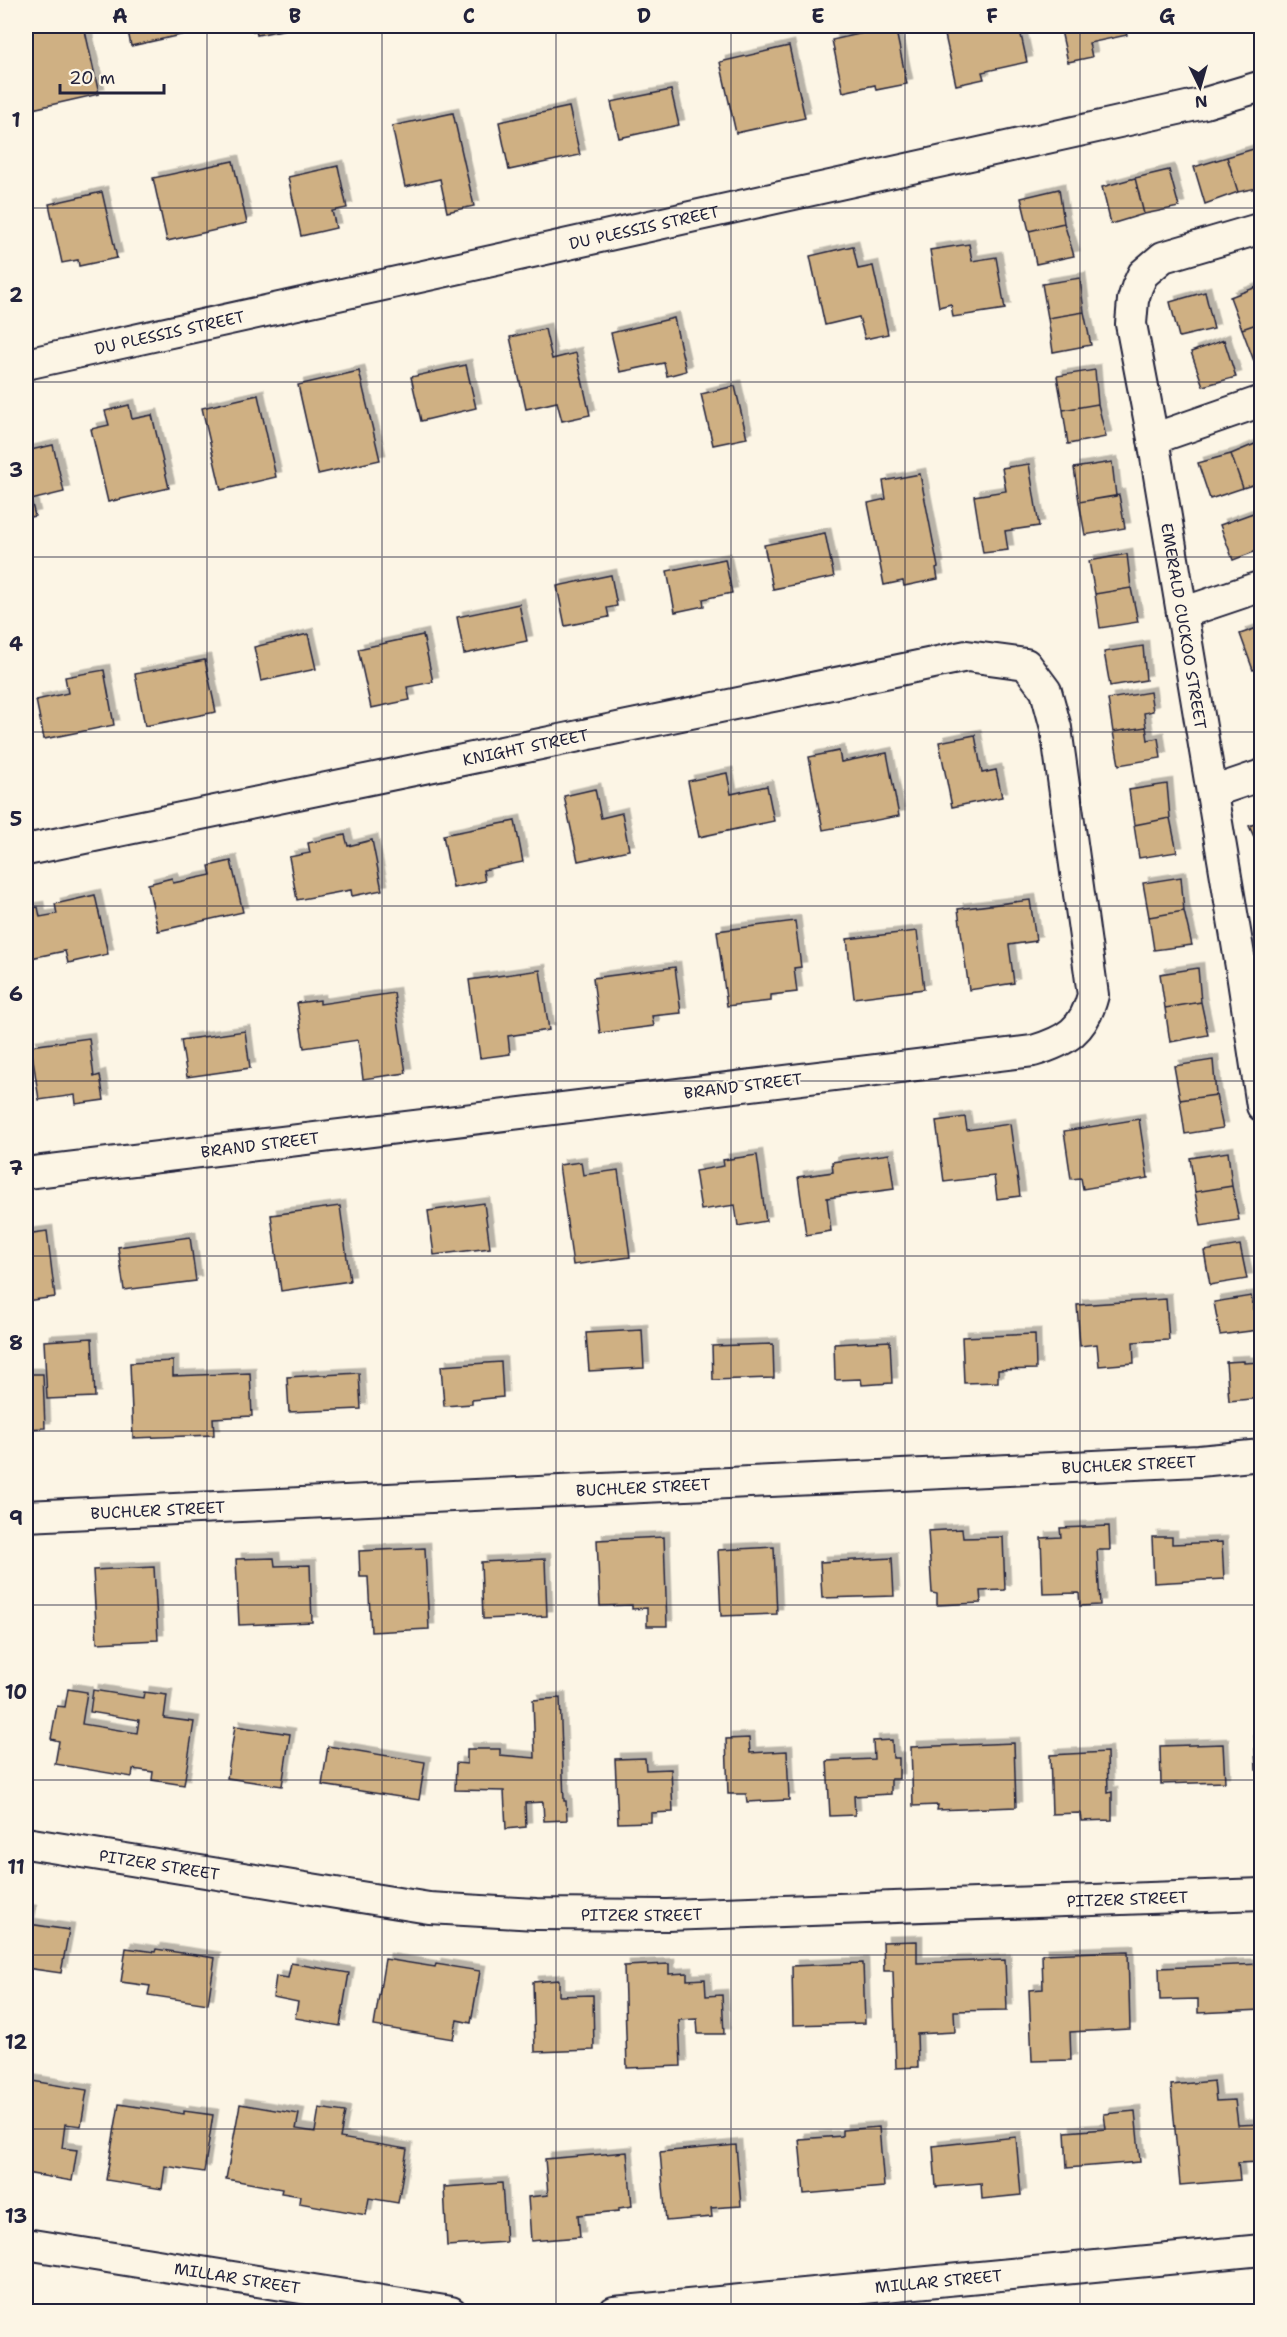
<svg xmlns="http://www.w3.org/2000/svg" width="1287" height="2337" font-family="'Shantell Sans',sans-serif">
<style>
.building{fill:#cfb083;stroke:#22223b;stroke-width:1.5;filter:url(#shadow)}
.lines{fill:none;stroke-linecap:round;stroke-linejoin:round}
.street-casing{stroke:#22223b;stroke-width:34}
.street{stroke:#fcf5e5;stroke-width:30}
.grid{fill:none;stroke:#22223b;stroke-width:1.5;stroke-opacity:0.55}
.labels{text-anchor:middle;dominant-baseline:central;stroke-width:4.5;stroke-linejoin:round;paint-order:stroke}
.street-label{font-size:16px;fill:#22223b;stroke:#fcf5e5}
.neatline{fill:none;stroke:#22223b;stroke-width:2}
.grid-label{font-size:20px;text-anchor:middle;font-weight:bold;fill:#22223b}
</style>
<defs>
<filter id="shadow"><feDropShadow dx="5.5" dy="-5.5" stdDeviation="0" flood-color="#0004"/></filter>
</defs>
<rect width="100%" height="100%" fill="#fcf5e5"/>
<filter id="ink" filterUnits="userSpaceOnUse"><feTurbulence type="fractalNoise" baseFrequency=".0167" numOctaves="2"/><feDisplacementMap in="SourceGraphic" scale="12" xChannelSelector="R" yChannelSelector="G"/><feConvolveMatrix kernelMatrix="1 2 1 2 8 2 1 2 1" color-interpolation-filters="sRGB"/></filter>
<g filter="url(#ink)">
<path class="building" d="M26 26H84L99 94 28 110 26 98Z
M127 26H189L190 33 131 46Z
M251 26H302L257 35 256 30 253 31Z
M895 26 907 84 876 90 875 85 843 92 832 40Z
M943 26H1019L1027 62 982 72 984 79 956 85Z
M1060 26H1125L1127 35 1089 43 1092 57 1068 62Z
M789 46 805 118 736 133 720 62Z
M671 90 679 125 619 138 611 102Z
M569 107 580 155 509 170 499 122Z
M453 113 474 206 447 212 440 179 405 187 392 126Z
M1260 147 1262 187 1238 192 1227 157Z
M1227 157 1238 192 1205 204 1194 167Z
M233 161 247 223 167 241 153 178Z
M338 166 347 208 332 211 336 228 301 236 288 177Z
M1169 170 1179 207 1144 214 1135 178Z
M1135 178 1144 214 1111 224 1102 187Z
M1059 189 1064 223 1029 231 1021 198Z
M102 192 117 258 79 266 78 260 62 263 49 204Z
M1064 223 1074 256 1036 264 1029 231Z
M969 244 972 261 996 257 1005 309 953 317 951 304 939 307 930 250Z
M853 246 858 269 873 266 888 334 865 339 859 317 825 325 810 256Z
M1080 278 1084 312 1048 318 1042 284Z
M1262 285V322L1242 329 1230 297Z
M1205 292 1214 329 1179 337 1170 302Z
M1084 312 1091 345 1053 352 1048 318Z
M674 318 686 371 667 376 664 363 620 372 611 333Z
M1262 322V358L1254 361 1242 329Z
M545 329 552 359 576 353 590 415 562 421 557 402 526 409 510 337Z
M1224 340 1236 377 1203 386 1191 352Z
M466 365 476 408 421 421 411 377Z
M1095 370 1098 404 1063 410 1057 376Z
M359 371 380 460 318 474 298 385Z
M735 386 747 438 713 445 701 394Z
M258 395 276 477 221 490 202 408Z
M1098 404 1106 437 1068 444 1063 410Z
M129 405 132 419 152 415 169 488 108 502 91 429 109 425 105 411Z
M1262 441V482L1243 488 1231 454Z
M53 445 64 492 31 500 35 516 26 518V451Z
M1231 454 1243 488 1210 499 1198 463Z
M1112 462 1116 496 1079 502 1074 468Z
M1029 464 1039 526 1005 531 1008 550 983 553 974 496 1006 491 1002 468Z
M920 474 938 567 936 568 938 579 904 586 903 581 884 585 868 503 886 499 883 481Z
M1119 495 1125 528 1085 535 1079 502Z
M1262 510V537L1253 513Z
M1253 513 1262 537V549L1233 560 1220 525Z
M825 533 834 577 773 589 764 545Z
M1127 554 1131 588 1095 594 1089 561Z
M725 559 732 593 703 599 704 606 675 612 667 571Z
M611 575 617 606 607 608 609 617 565 626 557 586Z
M1131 588 1138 622 1100 628 1095 594Z
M519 604 527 641 464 654 457 617Z
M1257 628 1258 630 1262 629V667L1253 670 1240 634Z
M308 634 316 669 261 681 254 647Z
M423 635 433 682 407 687 410 700 371 708 358 649Z
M1143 646 1146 680 1110 686 1104 652Z
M205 660 216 712 145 726 135 674Z
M104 670 114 725 44 739 36 700 68 693 65 677Z
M1150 692 1153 711 1144 713 1146 727 1113 732 1108 699Z
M1146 727 1148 740 1158 738 1161 758 1119 765 1113 732Z
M975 735 982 773 996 770 1002 797 952 807 939 742Z
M839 751 841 762 887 753 899 816 823 830 809 757Z
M727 773 731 794 767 786 774 821 699 837 688 781Z
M1167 784 1170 818 1134 825 1129 790Z
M595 789 601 818 622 813 629 850 578 861 564 796Z
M1170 818 1177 852 1139 858 1134 825Z
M515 821 523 862 483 870 485 881 453 888 443 835Z
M1262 821V854L1249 826Z
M345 835 348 846 372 840 382 890 352 896 351 890 297 900 289 857 310 853 308 843Z
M231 861 243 912 158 931 148 884 172 878 173 883 211 875 209 866Z
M1181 877 1184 911 1149 917 1143 883Z
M95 895 108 954 68 963 65 951 26 959V909L38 907 40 917 57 914 55 904Z
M1030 900 1036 941 1009 945 1014 983 969 990 958 909Z
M1184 911 1192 945 1154 950 1149 917Z
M795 921 801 967 794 968 797 992 771 995V1001L727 1006 717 931Z
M917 931 924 989 854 998 847 939Z
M675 967 681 1013 652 1016 654 1026 600 1033 593 978Z
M1198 968 1201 1002 1165 1008 1160 974Z
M540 970 549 1030 508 1036 510 1054 480 1058 469 980Z
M394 993 406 1073 363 1079 358 1040 304 1048 297 1003 320 1000V1004Z
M1201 1002 1208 1035 1170 1042 1165 1008Z
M245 1031 250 1068 187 1077 181 1040Z
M89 1038 94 1077 100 1075 104 1100 76 1104 75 1095 39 1100 31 1046Z
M1213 1060 1216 1095 1180 1100 1174 1066Z
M1216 1095 1223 1128 1185 1134 1180 1100Z
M965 1117 967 1130 1010 1124 1020 1196 997 1199 994 1176 944 1182 936 1121Z
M1139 1119 1148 1178 1083 1189 1081 1178 1071 1179 1064 1131Z
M1228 1152 1232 1186 1195 1192 1190 1158Z
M889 1154 894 1189 827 1198 831 1231 806 1235 798 1177 833 1172 832 1162Z
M757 1155 766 1221 738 1226 735 1205 701 1210 695 1171 724 1166 723 1160Z
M581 1162 583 1175 618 1170 630 1257 573 1265 559 1165Z
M1232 1186 1239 1220 1201 1226 1195 1192Z
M484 1203 490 1248 434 1255 428 1211Z
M340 1206 350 1281 281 1291 271 1215Z
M47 1231 55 1297 26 1301V1234Z
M190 1237 196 1281 124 1290 118 1247Z
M1240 1245 1247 1279 1210 1285 1204 1251Z
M1251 1296 1258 1330 1220 1335 1214 1302Z
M1166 1299 1169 1340 1133 1342 1134 1363 1099 1366 1097 1344 1080 1346 1077 1305Z
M642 1330 644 1368 589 1371 586 1333Z
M1035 1334 1036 1369 998 1370V1382L964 1383 962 1337Z
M92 1338 95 1397 47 1399 44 1341Z
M890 1341 892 1383 862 1385 861 1379 835 1380 834 1344Z
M773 1344 774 1378 713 1380 712 1346Z
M173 1361V1376L250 1373 252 1416 213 1418 214 1435 133 1438 130 1363Z
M1244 1361V1363L1261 1362 1262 1398 1229 1401 1226 1362Z
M501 1362 503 1397 472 1400V1404L444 1406 441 1366Z
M359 1373 361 1409 289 1412 287 1377Z
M26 1374H43L45 1428 26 1429Z
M1109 1526 1110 1550H1097L1100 1605 1080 1606 1079 1593 1043 1594 1041 1538 1061 1537 1060 1528Z
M962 1529 963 1538 1003 1537 1005 1590 980 1591 981 1603 937 1605V1594L932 1593 928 1531Z
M664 1537 667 1626H647V1608L632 1609V1605L600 1606 597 1540Z
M1152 1537H1172V1544L1222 1542 1224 1579 1154 1583Z
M774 1547 777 1614 721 1616 718 1550Z
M425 1548 429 1629 371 1632 368 1577H360L359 1551Z
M274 1558 275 1566 310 1565 312 1622 239 1625 236 1559Z
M892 1558 894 1596 822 1598 820 1562Z
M545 1559 547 1616 483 1619 481 1562Z
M154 1567 158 1640 97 1643 93 1570Z
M68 1689 87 1692 82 1724 137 1733 139 1720 90 1712 93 1690 143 1698 144 1692 167 1695 164 1718 194 1722 184 1785 152 1780 153 1772 133 1769 132 1777 55 1764 59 1741 51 1739 57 1706 65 1707Z
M560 1698 564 1801H566L567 1820 544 1821 543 1802 525 1803 526 1827 506 1829 504 1791 455 1790 456 1763 467 1764V1749H500V1755L535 1758 533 1700Z
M235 1726 290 1734 282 1786 227 1778Z
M1254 1727H1262V1770H1256Z
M749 1738 750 1753 787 1751 789 1800 747 1802 746 1794H728L726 1739Z
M892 1740 893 1758H899V1779H891V1794L854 1796 855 1815 830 1816 827 1761 874 1759 873 1741Z
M1014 1743 1016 1807 937 1810 938 1805 913 1806 911 1747Z
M1223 1744 1225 1782 1161 1784 1160 1746Z
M328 1746 425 1762 419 1800 322 1785Z
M1107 1752 1108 1793 1112 1792V1820L1081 1821 1080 1813 1052 1814 1050 1755Z
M645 1758 646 1770 671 1769 673 1812 651 1813V1822L618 1823 615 1759Z
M26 1910 31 1911 29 1924 69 1930 61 1973 26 1968Z
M917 1941V1963L1005 1960 1007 2010 954 2011 955 2032 917 2034 918 2067 896 2068 893 1971H884L883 1942Z
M126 1948 155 1952 156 1949 215 1958 208 2004 148 1995 150 1986 121 1982Z
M1128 1951 1130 2029 1070 2032 1071 2060 1032 2061 1029 1990 1043 1989 1042 1954Z
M385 1959 435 1967 436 1964 480 1971 471 2023 457 2020 453 2039 374 2026Z
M291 1963 349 1973 340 2026 295 2018 298 2002 273 1997 276 1976 288 1978Z
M863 1963 865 2023 793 2025 792 1966Z
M669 1964V1974L687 1973V1980L705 1979 706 1996 722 1995 724 2034H698L697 2019 679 2020 681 2066 627 2068 624 1966Z
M1262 1964V2010L1198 2013V1999L1160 2000 1159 1968Z
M559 1980V1996L593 1995 594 2050 535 2052 533 1982Z
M26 2080 87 2090 81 2126 65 2124 62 2148 77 2150 72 2181 26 2173V2126L28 2108 26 2107Z
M1214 2081 1216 2101 1235 2100 1238 2125 1262 2124V2162L1238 2163 1240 2180 1180 2185 1171 2085Z
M119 2104 184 2114V2111L213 2115 204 2172 165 2166 162 2189 106 2180Z
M240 2104 299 2114 296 2129 315 2132 319 2108 345 2112 340 2138 407 2149 398 2203 369 2198 366 2215 299 2203 300 2196 281 2193 282 2189 226 2179Z
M1135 2111 1140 2162 1067 2168 1065 2132 1106 2129 1104 2114Z
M879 2127 884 2187 804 2194 799 2139 842 2136V2130Z
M1016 2137 1021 2195 982 2199 981 2183 936 2187 933 2146Z
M736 2145 741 2206 711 2208 712 2217 666 2221 660 2152Z
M627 2152 632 2206 619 2208V2211L578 2215 580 2237 531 2241 528 2197 548 2195 545 2159Z
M502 2183 506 2242 447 2246 444 2187Z"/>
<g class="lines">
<defs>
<g id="street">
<path id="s1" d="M1262 228 1163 257 1143 274 1137 287 1133 300 1131 324 1153 439 1241 967 1262 1106"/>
<path id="s2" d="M26 364 1205 103 1262 86"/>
<path d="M1153 439 1262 401"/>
<path d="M1182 613 1262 586"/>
<path d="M1212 792 1262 775"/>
<path id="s3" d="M26 850 967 656 1026 664 1046 691 1056 728 1093 995C1084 1030 1067 1041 1033 1051L26 1173"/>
<path id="s4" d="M26 1516 1199 1461 1262 1455"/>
<path id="s5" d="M26 1843 429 1908 536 1914 667 1915 1262 1894"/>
<path id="s6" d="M26 2244 451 2312"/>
<path id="s7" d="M614 2312 1262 2250"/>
</g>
</defs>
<use href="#street" class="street-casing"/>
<use href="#street" class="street"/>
</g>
</g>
<path class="grid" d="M207 26V2312M382 26V2312M556 26V2312M731 26V2312M905 26V2312M1080 26V2312M26 208H1262M26 382H1262M26 557H1262M26 732H1262M26 906H1262M26 1081H1262M26 1256H1262M26 1431H1262M26 1605H1262M26 1780H1262M26 1955H1262M26 2129H1262"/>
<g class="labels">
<g class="street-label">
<text stroke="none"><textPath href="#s2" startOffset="633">DU PLESSIS STREET</textPath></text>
<text stroke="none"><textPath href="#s2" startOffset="147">DU PLESSIS STREET</textPath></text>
<text stroke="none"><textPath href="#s1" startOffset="488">EMERALD CUCKOO STREET</textPath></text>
<text stroke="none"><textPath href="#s3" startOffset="510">KNIGHT STREET</textPath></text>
<text transform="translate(743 1086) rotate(-7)">BRAND STREET</text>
<text transform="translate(260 1145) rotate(-7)">BRAND STREET</text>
<text stroke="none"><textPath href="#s4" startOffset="1104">BUCHLER STREET</textPath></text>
<text stroke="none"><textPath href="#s4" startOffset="618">BUCHLER STREET</textPath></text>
<text stroke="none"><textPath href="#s4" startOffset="132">BUCHLER STREET</textPath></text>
<text stroke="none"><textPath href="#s5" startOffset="135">PITZER STREET</textPath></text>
<text stroke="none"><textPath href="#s5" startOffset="1107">PITZER STREET</textPath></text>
<text stroke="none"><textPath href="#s5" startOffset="621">PITZER STREET</textPath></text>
<text stroke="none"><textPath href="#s6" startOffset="214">MILLAR STREET</textPath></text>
<text stroke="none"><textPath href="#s7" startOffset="326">MILLAR STREET</textPath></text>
</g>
</g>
<rect width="1287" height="2337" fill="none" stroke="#fcf5e5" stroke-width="66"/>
<g transform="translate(1200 87) rotate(175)" stroke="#fcf5e5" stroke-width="4.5" paint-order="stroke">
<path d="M0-4.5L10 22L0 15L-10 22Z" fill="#22223b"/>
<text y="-9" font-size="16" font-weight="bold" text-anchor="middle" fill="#22223b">N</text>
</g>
<path d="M60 84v9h104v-9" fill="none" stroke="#22223b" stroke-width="3"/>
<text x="69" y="84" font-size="18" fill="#22223b" stroke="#fcf5e5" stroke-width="4.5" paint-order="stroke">20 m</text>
<rect x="33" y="33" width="1221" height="2271" class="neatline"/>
<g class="grid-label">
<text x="120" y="23">A</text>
<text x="295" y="23">B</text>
<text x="469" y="23">C</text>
<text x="644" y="23">D</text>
<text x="818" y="23">E</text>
<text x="992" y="23">F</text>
<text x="1167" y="23">G</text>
<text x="16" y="127">1</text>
<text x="16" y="302">2</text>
<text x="16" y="477">3</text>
<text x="16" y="651">4</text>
<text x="16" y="826">5</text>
<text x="16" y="1001">6</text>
<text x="16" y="1175">7</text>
<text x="16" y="1350">8</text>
<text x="16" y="1525">9</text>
<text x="16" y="1699">10</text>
<text x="16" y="1874">11</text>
<text x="16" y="2049">12</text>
<text x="16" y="2223">13</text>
</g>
</svg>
